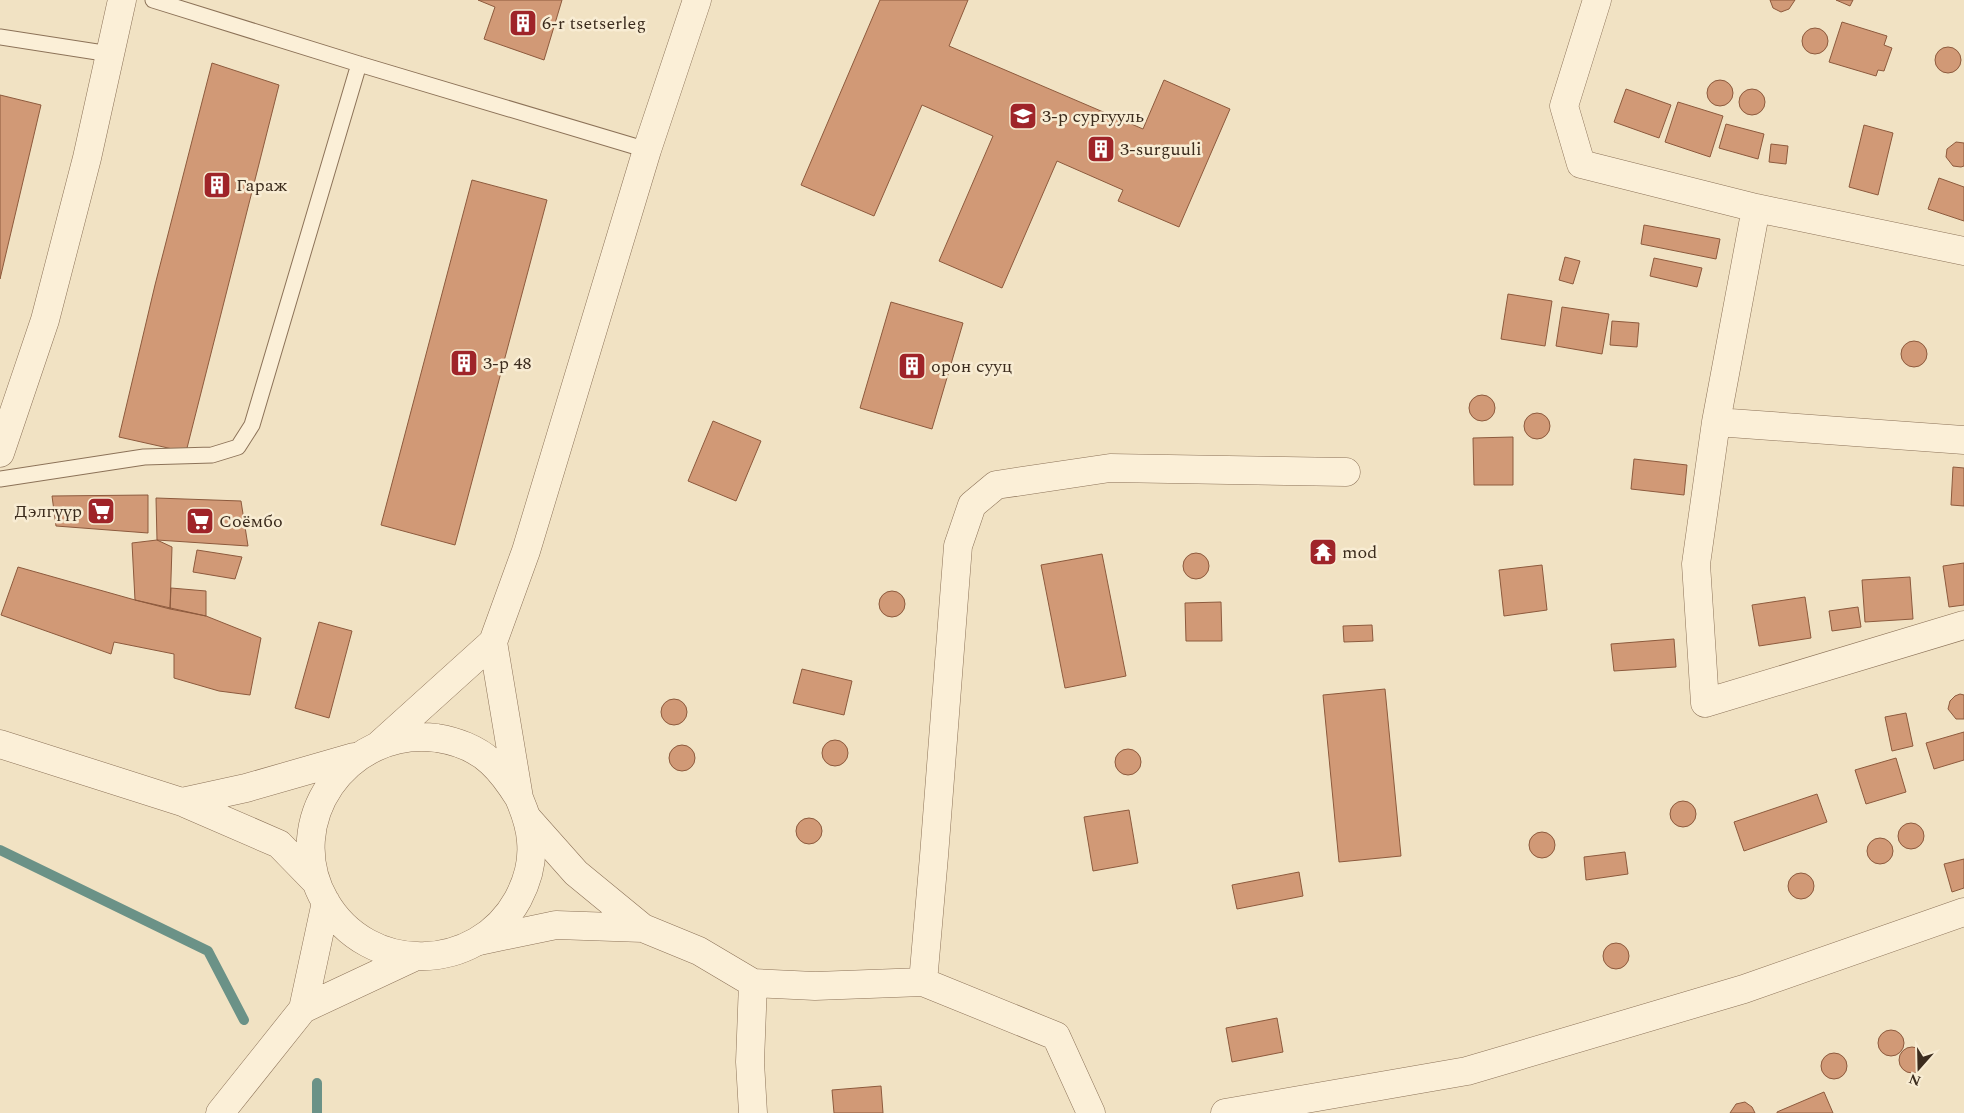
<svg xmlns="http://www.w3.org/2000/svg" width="1964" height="1113" font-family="Spectral,serif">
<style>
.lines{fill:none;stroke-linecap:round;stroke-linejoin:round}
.stream{stroke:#6b9287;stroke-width:10}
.building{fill:#d19976;stroke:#8d5a3d}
.service-casing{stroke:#8c7258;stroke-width:17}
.minor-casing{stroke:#8c7258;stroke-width:29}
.tertiary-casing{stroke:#8c7258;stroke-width:29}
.service{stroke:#fbefd7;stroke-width:15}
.minor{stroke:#fbefd7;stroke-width:28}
.tertiary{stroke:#fbefd7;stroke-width:28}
.labels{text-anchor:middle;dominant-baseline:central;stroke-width:5;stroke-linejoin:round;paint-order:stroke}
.poi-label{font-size:18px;fill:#3b2b1d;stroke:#f8ecd3;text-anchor:start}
</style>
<rect width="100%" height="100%" fill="#f1e2c3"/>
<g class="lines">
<path class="stream" d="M0 850 208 951 244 1020
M317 1083V1113"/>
</g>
<path class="building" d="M478 0H562L544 60 484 39 495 7Z
M880 0H968L949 46 1143 129 1164 80 1230 109 1179 227 1118 201 1123 190 1057 161 1002 288 939 261 993 136 922 105 874 216 801 185Z
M1770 0H1795L1789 9 1781 12 1773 8Z
M1836 0H1853L1850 6Z
M1842 22 1887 36 1884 45 1892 48 1884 71 1878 70 1876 76 1829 62Z
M1802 41a13 13 0 1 1 26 0a13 13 0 1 1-26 0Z
M1935 60a13 13 0 1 1 26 0a13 13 0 1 1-26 0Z
M212 63 279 85 186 452 119 437 155 285Z
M1707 93a13 13 0 1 1 26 0a13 13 0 1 1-26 0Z
M1626 89 1671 105 1659 138 1614 122Z
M1739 102a13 13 0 1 1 26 0a13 13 0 1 1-26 0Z
M0 95 41 105 0 279Z
M1678 102 1723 116 1710 157 1665 142Z
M1726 124 1764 134 1758 159 1719 148Z
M1864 125 1893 133 1878 195 1849 187Z
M1956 142 1964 143V166L1961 167 1953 166 1946 157 1947 149Z
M1771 144 1788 146 1786 164 1769 162Z
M1939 178 1964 187V221L1928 209Z
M472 180 547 200 455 545 381 525Z
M1644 225 1720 239 1716 259 1641 244Z
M1565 257 1580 261 1573 284 1559 280Z
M1654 258 1702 268 1697 287 1650 276Z
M1508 294 1552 301 1545 346 1501 339Z
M891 302 963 323 932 429 860 408Z
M1562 307 1609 314 1602 354 1556 346Z
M1612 321 1639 323 1637 347 1610 345Z
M1901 354a13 13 0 1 1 26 0a13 13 0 1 1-26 0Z
M1469 408a13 13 0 1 1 26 0a13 13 0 1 1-26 0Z
M1524 426a13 13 0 1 1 26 0a13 13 0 1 1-26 0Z
M713 421 761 441 736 501 688 481Z
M1513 437V485H1474L1473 438Z
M1634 459 1687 465 1684 495 1631 489Z
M1953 467 1964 468V506L1951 505Z
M148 495V533L56 526 52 496Z
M156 498 241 501 248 546 157 540Z
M157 540 172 547 170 609 135 600 132 543Z
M197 550 242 557 235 579 193 572Z
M1183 566a13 13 0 1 1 26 0a13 13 0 1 1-26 0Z
M1102 554 1126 676 1065 688 1041 565Z
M1964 563V605L1949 607 1943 566Z
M1542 565 1547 610 1504 616 1499 570Z
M18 567 135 600 206 616 261 638 250 695 219 691 174 678V654L114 642 111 654 1 615Z
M1910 577 1913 619 1865 622 1862 580Z
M171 588 206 591V616L170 609Z
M879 604a13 13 0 1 1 26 0a13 13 0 1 1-26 0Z
M1805 597 1811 638 1759 646 1752 605Z
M1221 602 1222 641H1186L1185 603Z
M1858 607 1861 627 1832 631 1829 611Z
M319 622 352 631 329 718 295 708Z
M1372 625 1373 641 1344 642 1343 626Z
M1674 639 1676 667 1614 671 1611 644Z
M802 669 852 681 844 715 793 703Z
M1385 689 1401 856 1339 862 1323 695Z
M1960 694 1964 695V719H1956L1948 709 1950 701 1955 696Z
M661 712a13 13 0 1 1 26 0a13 13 0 1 1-26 0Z
M1906 713 1913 746 1892 751 1885 717Z
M1964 732V760L1934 769 1926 743Z
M822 753a13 13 0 1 1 26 0a13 13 0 1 1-26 0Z
M669 758a13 13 0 1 1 26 0a13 13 0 1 1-26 0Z
M1115 762a13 13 0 1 1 26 0a13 13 0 1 1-26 0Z
M1896 758 1906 792 1866 804 1855 770Z
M1817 794 1827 822 1744 851 1734 822Z
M1670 814a13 13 0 1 1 26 0a13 13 0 1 1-26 0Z
M1129 810 1138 863 1093 871 1084 817Z
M796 831a13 13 0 1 1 26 0a13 13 0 1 1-26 0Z
M1898 836a13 13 0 1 1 26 0a13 13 0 1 1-26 0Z
M1529 845a13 13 0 1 1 26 0a13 13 0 1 1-26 0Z
M1867 851a13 13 0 1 1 26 0a13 13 0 1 1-26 0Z
M1625 852 1628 874 1586 880 1584 857Z
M1964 859V888L1952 892 1944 864Z
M1299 872 1303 896 1237 909 1232 885Z
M1788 886a13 13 0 1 1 26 0a13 13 0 1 1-26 0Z
M1603 956a13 13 0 1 1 26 0a13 13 0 1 1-26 0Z
M1277 1018 1283 1052 1232 1062 1226 1028Z
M1878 1043a13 13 0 1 1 26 0a13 13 0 1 1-26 0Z
M1899 1060a13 13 0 1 1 26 0a13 13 0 1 1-26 0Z
M1821 1066a13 13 0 1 1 26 0a13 13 0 1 1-26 0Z
M881 1086 883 1113H834L832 1090Z
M1824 1092 1833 1113H1777V1112Z
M1745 1102 1752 1107 1755 1113H1730L1736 1104Z"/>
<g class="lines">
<defs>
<path id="service" d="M153 0 359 64 647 150
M0 37 110 54
M0 479 144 457 212 455 238 447 252 425 359 64"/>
<path id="minor" d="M1597 0 1564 106 1581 164 1756 208 1964 251
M1756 208 1716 422 1696 564 1705 703 1964 625
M1716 422 1964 440
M0 453 45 320 87 158 122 0
M528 819 576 873 643 928 699 951 753 983 750 1062 753 1113
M479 941 556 925 643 928
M923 982 934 856 958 546 972 505 996 485 1110 468 1346 472
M753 983 815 986 923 982 1056 1036 1091 1113
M1225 1113 1467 1071 1744 989 1964 912"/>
<path id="tertiary" d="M493 642 519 798C525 812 530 826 531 841 533 861 527 882 518 899 477 974 368 976 325 901 280 822 347 726 437 738 456 741 477 749 491 762 503 773 511 785 519 798
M0 744 182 802 279 844 316 882
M380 744 493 642 526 551 647 150 697 0
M182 802 246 788 354 757
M303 1009 326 902
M220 1113 303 1009 414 957"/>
</defs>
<use href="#service" class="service-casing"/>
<use href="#minor" class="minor-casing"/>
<use href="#tertiary" class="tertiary-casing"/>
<use href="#service" class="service"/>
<use href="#minor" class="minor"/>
<use href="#tertiary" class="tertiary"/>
</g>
<defs>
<symbol id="building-square" viewBox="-11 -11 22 22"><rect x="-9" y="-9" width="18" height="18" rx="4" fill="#9f2429" stroke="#f8ecd3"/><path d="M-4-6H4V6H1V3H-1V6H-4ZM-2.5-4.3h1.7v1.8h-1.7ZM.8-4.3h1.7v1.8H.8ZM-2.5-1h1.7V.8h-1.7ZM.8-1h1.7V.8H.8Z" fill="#fff"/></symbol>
<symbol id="school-square" viewBox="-11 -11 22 22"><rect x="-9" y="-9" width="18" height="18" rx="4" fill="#9f2429" stroke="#f8ecd3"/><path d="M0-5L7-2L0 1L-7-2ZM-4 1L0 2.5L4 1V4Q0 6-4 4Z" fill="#fff"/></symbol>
<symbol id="supermarket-square" viewBox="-11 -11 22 22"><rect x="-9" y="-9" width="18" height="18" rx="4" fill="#9f2429" stroke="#f8ecd3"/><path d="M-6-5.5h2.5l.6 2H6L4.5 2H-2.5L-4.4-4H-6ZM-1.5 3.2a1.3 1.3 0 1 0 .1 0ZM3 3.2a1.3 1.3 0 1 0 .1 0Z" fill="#fff"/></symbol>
<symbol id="temple-square" viewBox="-11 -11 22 22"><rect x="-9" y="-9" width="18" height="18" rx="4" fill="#9f2429" stroke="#f8ecd3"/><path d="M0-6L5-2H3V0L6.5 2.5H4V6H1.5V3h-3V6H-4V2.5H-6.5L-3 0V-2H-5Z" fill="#fff"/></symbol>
</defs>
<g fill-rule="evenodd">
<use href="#building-square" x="507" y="7" width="32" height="32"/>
<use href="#school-square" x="1007" y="100" width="32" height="32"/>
<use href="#building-square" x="1085" y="133" width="32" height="32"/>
<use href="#building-square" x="201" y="169" width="32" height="32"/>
<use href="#building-square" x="448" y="347" width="32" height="32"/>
<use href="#building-square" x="896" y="350" width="32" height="32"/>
<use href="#supermarket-square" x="85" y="495" width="32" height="32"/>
<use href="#supermarket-square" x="184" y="505" width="32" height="32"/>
<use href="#temple-square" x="1307" y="536" width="32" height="32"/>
</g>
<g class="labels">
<g class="poi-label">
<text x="542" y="23">6-r tsetserleg</text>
<text x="1042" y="116">3-р сургууль</text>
<text x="1120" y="149">3-surguuli</text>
<text x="236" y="185">Гараж</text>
<text x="483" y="363">3-р 48</text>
<text x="931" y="366">орон сууц</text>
<text x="82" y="511" text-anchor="end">Дэлгүүр</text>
<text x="219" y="521">Соёмбо</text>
<text x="1342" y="552">mod</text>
</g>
</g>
<g transform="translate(1919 1068) rotate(200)" stroke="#f8ecd3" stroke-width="4" paint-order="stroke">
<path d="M0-4L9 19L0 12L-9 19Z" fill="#3b2b1d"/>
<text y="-8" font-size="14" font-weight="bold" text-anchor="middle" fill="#3b2b1d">N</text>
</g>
</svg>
